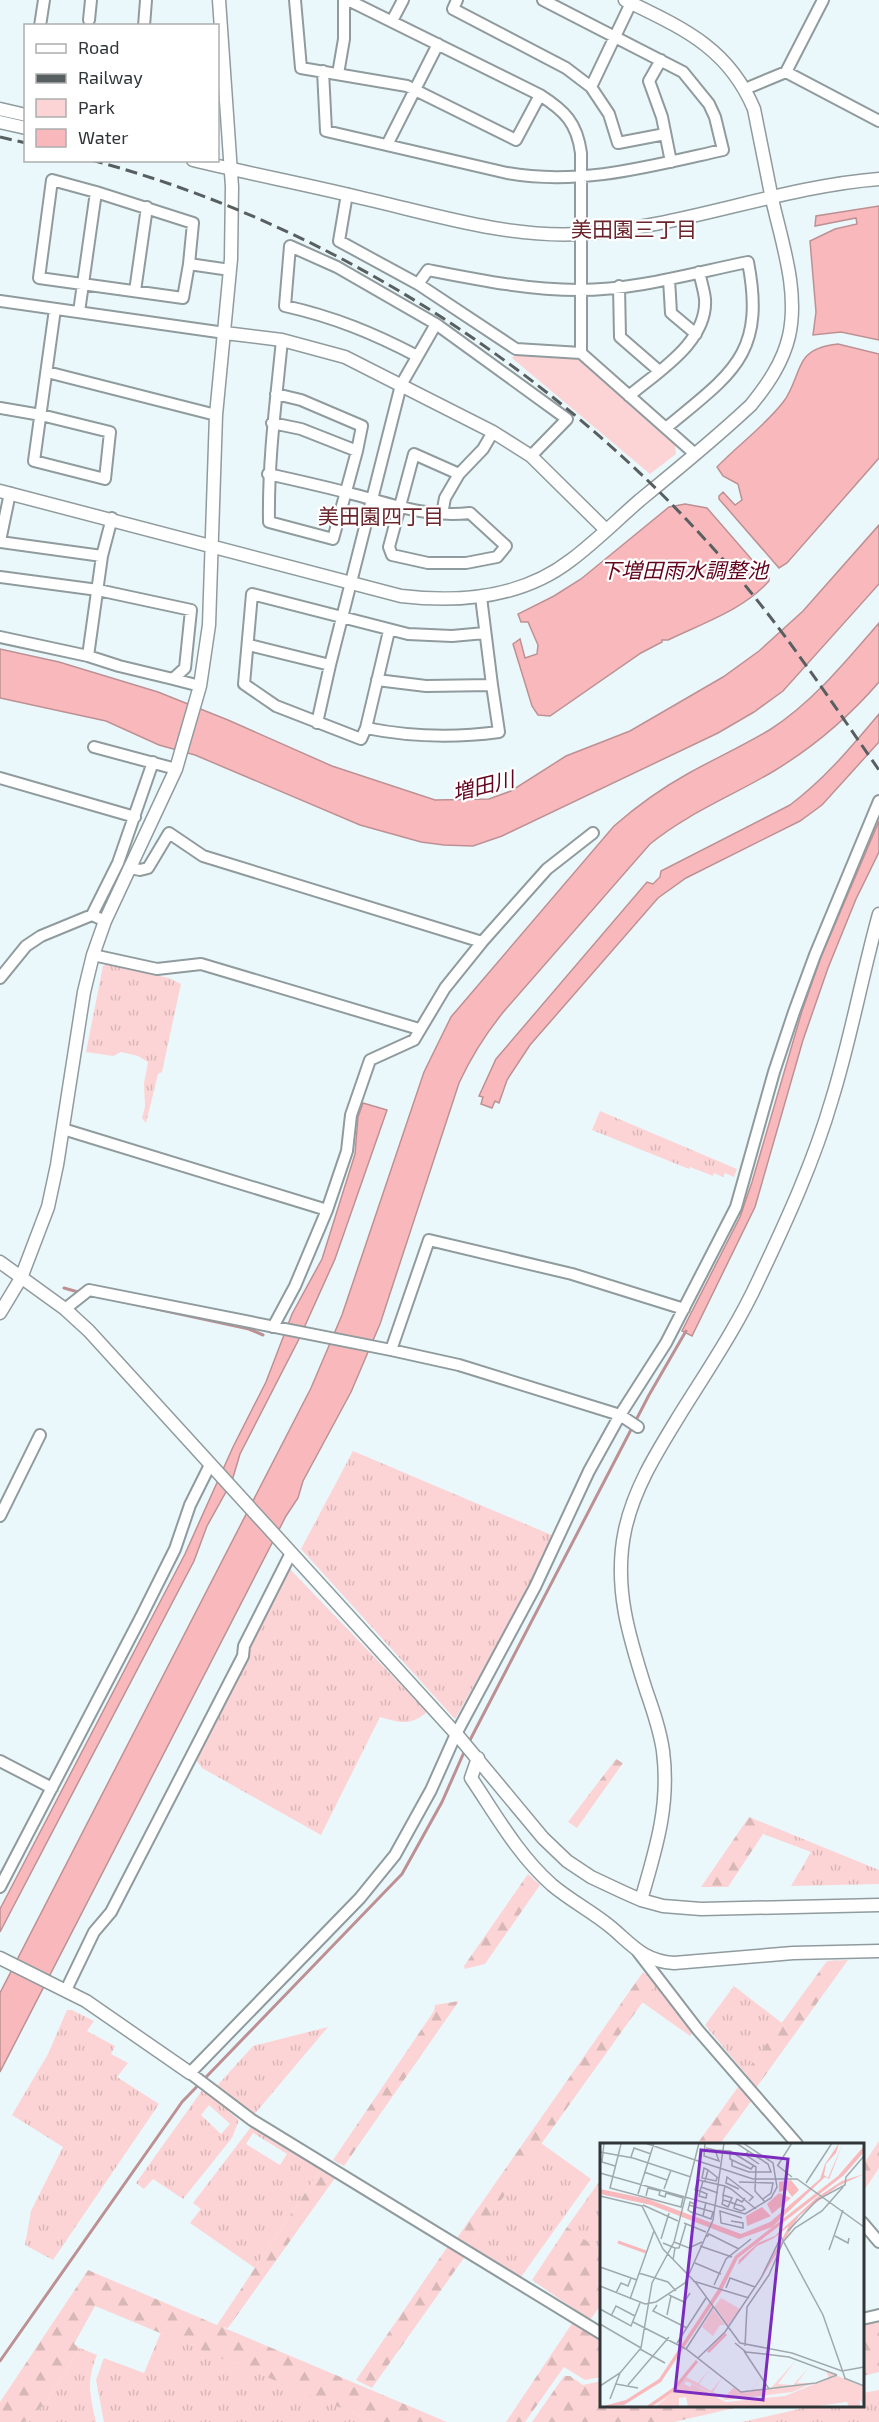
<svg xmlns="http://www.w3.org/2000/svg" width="879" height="2422" font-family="'Exo 2','Noto Sans JP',sans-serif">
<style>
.grass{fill:url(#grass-tufts);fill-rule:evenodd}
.forest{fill:url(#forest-firs)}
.green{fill:#fcd4d5}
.water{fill:#f9b9bc;stroke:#bd9194;stroke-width:1.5}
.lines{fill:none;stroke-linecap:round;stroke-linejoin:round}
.stream{stroke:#bd9194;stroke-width:3}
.minor-casing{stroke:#909b9e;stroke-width:14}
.tertiary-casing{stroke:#909b9e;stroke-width:15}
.minor{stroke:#fff;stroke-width:10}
.tertiary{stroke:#fff;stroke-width:12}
.rail{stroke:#585f61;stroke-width:3;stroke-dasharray:12 6;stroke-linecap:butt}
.labels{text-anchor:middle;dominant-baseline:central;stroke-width:4.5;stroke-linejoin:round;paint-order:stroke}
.neighbourhood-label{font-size:21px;fill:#6b252d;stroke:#fff}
.water-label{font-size:21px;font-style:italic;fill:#62051c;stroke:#fff}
.inset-river{fill:none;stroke:#f9b9bc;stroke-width:3}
.inset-road{fill:none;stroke:#a0aaad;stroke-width:1.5}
.view{fill:#7b2cbf;fill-opacity:0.15;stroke:#7b2cbf;stroke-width:3}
.inset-edge{fill:none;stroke:#303537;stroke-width:3}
</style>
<defs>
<pattern id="grass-tufts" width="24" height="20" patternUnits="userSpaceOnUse" patternTransform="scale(1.5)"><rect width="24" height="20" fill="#fcd4d5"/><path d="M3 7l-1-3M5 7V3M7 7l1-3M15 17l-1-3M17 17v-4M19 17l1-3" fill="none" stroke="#d8b7b7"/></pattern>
<pattern id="forest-firs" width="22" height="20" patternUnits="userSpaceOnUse" patternTransform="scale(1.5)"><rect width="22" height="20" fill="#fcd4d5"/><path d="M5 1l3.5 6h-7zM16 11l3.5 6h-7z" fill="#d8b7b7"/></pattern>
</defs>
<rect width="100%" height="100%" fill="#ebf8fb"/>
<path class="grass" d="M106 964 169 978 181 984 162 1072 158 1074 146 1123 142 1118 145 1107 144 1083 148 1062 138 1056 121 1052 113 1056 86 1052 103 966Z
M600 1111 737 1169 734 1177 725 1173 723 1177 714 1173 713 1176 690 1167 689 1169 592 1130Z
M353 1451 554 1536 506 1629 455 1719 301 1549Z
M290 1569 427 1712C411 1726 400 1723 380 1717L321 1835 202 1768 196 1760 247 1660V1652L287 1571Z
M769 1825 879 1870V1884L791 1886 811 1852 763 1834Z
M655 1985 693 2032 690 2036 642 2002Z
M734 1986 782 2023 745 2073 705 2025Z
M67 2010H72L94 2021 87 2031 115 2046 111 2054 128 2063 117 2077 159 2104 53 2260 25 2245 31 2211 63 2147 12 2115 48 2054Z
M328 2027 253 2116 215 2088 253 2046Z
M203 2089 239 2120 232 2138 183 2199 153 2179 144 2189 136 2183ZM209 2105 230 2124 221 2134 201 2115Z
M251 2127 321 2169 255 2268 190 2223 201 2209 193 2203ZM253 2133 287 2154 280 2165 246 2144Z
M541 2143 591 2179 521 2277 469 2245Z
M599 2182 602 2184 601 2251 567 2227Z
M161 2332 375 2422H104L96 2380 104 2358 144 2373Z
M80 2348 97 2355C86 2381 90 2395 96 2422H24L45 2404Z
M879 2390V2422H742L812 2406H862L863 2393Z"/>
<path class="forest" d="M616 1759 623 1763 577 1828 568 1822Z
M749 1817 769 1825 728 1887H701Z
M528 1874 540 1885 485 1964 465 1969 464 1966Z
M848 1960 756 2088 745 2073 827 1961Z
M643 1972 652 1979 655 1985 469 2245 457 2238Z
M459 2001 344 2166 333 2160 434 2011 435 2005Z
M738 2087 752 2100 720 2144H697Z
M879 2141V2168L863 2192V2165Z
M321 2169 335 2178 228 2328 222 2327 447 2422H375L95 2306 74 2344 80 2348 45 2404 24 2422H0V2402L88 2270 217 2325Z
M567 2227 601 2251V2305L590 2320 532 2280Z
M448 2246 466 2255 372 2388 356 2380Z
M879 2317V2372L863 2376 862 2321Z
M573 2322 601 2340V2377L585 2380 564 2367 525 2422H506Z
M564 2376H570L583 2385 601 2381 602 2406H743L674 2422H532Z"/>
<path class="green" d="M516 353 579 357 675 444 676 454 650 474 512 358Z"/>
<path class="water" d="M879 206V340L841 332 813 335 816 312 810 241 835 229 857 224 856 218 815 226 816 216Z
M838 344 879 354V458L787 563 779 568 719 499V496L723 492 735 505 742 500 738 484 723 476 717 467C739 444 765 426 784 401 794 388 797 368 805 358 813 348 827 345 838 344Z
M685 504 707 508 767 577 769 576V581C743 610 703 623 668 640H662V642L641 653 550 716 538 715 532 706 513 644 520 639 525 658 537 654 538 645 528 622H521L518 614 554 596 581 579 669 507Z
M879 525V584L783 691 754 712 718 733 502 836 473 846 444 845 421 842 360 825 195 755 159 745 106 721 0 698V649L59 662 158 692 228 720 332 766 435 800 489 799 511 791 566 756 630 731 723 677 759 651 803 611Z
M879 623V682C847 719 815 746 774 771 732 796 688 813 650 844L505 1010C486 1033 472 1055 459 1083L380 1324 351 1392 303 1481 298 1498 286 1516 0 2072V1993L311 1388 342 1315 424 1072 451 1017 614 826C638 805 662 788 689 773 716 758 745 745 771 729 813 702 846 661 879 623Z
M879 714V742L822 805 800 821 686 878 658 898 530 1045 507 1080 499 1103 495 1101 492 1108 481 1104 483 1097 479 1096 496 1059 647 882 653 884 660 877 661 871 790 805C825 779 851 747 879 714Z
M879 821V852L856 899 828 968 803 1040 755 1207 692 1336 682 1331 740 1217 752 1182 802 1011 821 957Z
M363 1103 387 1110 335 1259 299 1339 240 1454 232 1481 207 1526 194 1561 0 1932V1909L185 1554 233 1447 266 1382 292 1314 322 1259 355 1154 358 1117Z"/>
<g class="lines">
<path class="stream" d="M64 1288 78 1292
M101 1297 249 1329 263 1335
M469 1742 649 1395 686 1331
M0 2361 182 2102 402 1874 442 1802 465 1750"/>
<defs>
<path id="minor" d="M295 0 301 68 407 86 516 140 540 95
M348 0 540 95C565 111 577 123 581 153V353L695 454
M457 0 453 9 566 68 591 87
M631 3 591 87 609 114 618 143 665 134
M89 20 91 0
M392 21 403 0
M40 26 44 0
M144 26 146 0
M661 60 649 81 662 117 671 162
M323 71 326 131 507 173C581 186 651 166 723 150L715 117 709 104 683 72 543 0
M786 72 823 0
M338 74 344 39V0
M745 89 786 72 879 121
M387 145 438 44
M96 192 52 180 39 278 183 298 189 264
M347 194 339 241 418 284 516 349 581 353
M669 279 671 313 696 334
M418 284 428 270C479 280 528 290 579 290 636 290 693 273 748 262 766 355 732 373 666 428
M619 286 620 337 658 370
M135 291 147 207
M0 301 225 333
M79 312 96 192 193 223 189 264 230 270
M417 356C373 333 334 317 285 306L290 246 337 267 436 324 567 419 531 456
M47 372 216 415
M276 394 301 400 362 426 357 451
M629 396C657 372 708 342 705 299 704 290 701 281 699 272
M0 408 41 415 110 432 105 479 34 461 55 309
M272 423 301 429 357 451 333 539 269 522C268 460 276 401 282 340
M268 474C295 480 322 486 349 493 391 504 427 518 470 513L506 546 497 557 466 563H428L392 555 389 547 414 454 459 474 483 449 493 432
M442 514 445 498 459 474
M0 541 10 493
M0 542 102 556
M0 577 98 590 191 610 185 668 173 679 119 666 88 656
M481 597 492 685
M0 637 88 656 102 556 112 518
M249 645 330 665 401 385 436 324
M173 679 200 686
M377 680 426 686 492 685 499 732C454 738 411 737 366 728L361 739 276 706 244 684 252 594 408 634 452 636 485 633
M317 723 330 665
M366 728 389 631
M94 747 176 769
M0 778 135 817
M130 868 140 870 148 868 169 833 203 856 482 942
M92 915 118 863 153 762
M93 955 157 969 201 964 419 1029
M0 978 26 946 41 936 92 915 105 921
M63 1129 327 1210
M65 1309 89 1290 391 1350 459 1365 620 1415 638 1427
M273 1327 295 1286 327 1210 347 1151 351 1115 370 1060 414 1040 445 988 482 942 547 869 593 833
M391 1350 429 1240 572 1274 684 1309
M0 1516 40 1435
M0 1761 52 1788
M0 1887 142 1615 175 1549 190 1505 210 1465
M638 1952 698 2030 797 2144
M66 1990 94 1932 111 1912 243 1656 244 1646 291 1553
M862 2222 879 2242
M862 2319 879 2315
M602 2334 252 2120 190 2073 360 1898 395 1855 431 1790 456 1734 535 1587 589 1471 620 1415 666 1343 736 1207 774 1072 794 1012 815 955 879 801"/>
<path id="tertiary" d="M0 109 26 115
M0 122 26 128
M193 160C251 174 309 185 366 199 436 215 508 238 580 234 681 228 778 187 879 179
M225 333 282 340 345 357 493 432 531 456 606 530
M0 491 401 596C461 603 522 598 571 560 595 542 617 520 640 500 678 469 716 438 751 405 768 384 783 362 789 336 799 291 782 243 772 199 766 169 760 139 754 109 728 47 682 28 625 0
M0 1262 65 1309 89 1331 459 1737 543 1838 567 1861 591 1877 623 1892 641 1900 663 1906 701 1909 879 1905
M0 1313 21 1278 48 1207 57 1165 84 992 93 955 105 921 176 769 200 686 209 625 216 415 231 259 232 187 219 0
M478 1758 471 1778C496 1815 518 1855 552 1885 571 1901 593 1912 612 1928 633 1946 644 1961 674 1963L793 1953 879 1951
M641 1900C656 1849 670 1805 663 1751 660 1730 653 1710 646 1690 629 1637 613 1586 625 1530 634 1488 657 1452 679 1416 707 1371 737 1327 759 1279 787 1220 814 1161 832 1099 851 1038 862 975 879 914
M0 1958 86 2001 190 2073"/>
</defs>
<use href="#minor" class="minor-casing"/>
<use href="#tertiary" class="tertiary-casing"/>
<use href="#minor" class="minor"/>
<use href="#tertiary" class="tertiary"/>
<path class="rail" d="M0 137 26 143
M91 160C333 224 563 375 727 564 783 628 830 700 879 770"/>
</g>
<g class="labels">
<g class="neighbourhood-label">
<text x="634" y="228">美田園三丁目</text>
<text x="381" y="515">美田園四丁目</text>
</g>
<g class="water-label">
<text x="684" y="569">下増田雨水調整池</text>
<text transform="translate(483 785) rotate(-14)">増田川</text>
</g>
</g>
<g transform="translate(600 2143)">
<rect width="264" height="264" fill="#ebf8fb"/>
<path d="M121 155 140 166 128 183 114 164ZM113 166 125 182H120L113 193 102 184ZM226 228 264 244V264L260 256V264H249L247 259 210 264H88L86 254 79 255V264H55L84 241 90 244 92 241 126 259 185 253 229 235Z" fill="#fcd4d5"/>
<path d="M196 217 178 241 193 242 209 224 197 240H214L192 249 126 257 86 238 80 247 51 264 86 234 98 240 110 226 99 241 111 248 122 235 113 249 124 255 134 244 140 249H150L161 235 152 247 171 245Z" fill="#fcd4d5"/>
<path d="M239 0 236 10 226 21 224 32 228 35 243 0 229 36 225 34 172 84 139 96 51 62 0 51V46L48 56 141 91 170 79 220 36 225 21ZM264 3V9L244 32 138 115 121 149 61 239 24 262 0 264 26 257 59 236 117 148 135 113 238 33ZM264 31 238 43 199 73 155 146 189 83 174 95 157 103 138 122 139 117 158 100 175 93 216 55 242 38ZM191 37 199 47 192 54 187 47 179 49V39ZM179 50 191 55 172 71 167 61ZM162 64 171 73 147 83 146 73Z" fill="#f9b9bc"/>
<path class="inset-river" d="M18 99 46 109M108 209 126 191M48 264 74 246 97 218"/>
<path class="inset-road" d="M4 0 2 19 15 23M45 0 95 17M105 0 104 13 119 18 115 7 106 5M21 1 10 45 81 64 83 55 66 50 65 54 59 52 60 48 48 45 46 53M115 7 130 8V16L151 26 154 22M130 8 156 24 155 48 165 59M148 8 146 12 159 21M0 9 33 15 91 34M31 14 34 5 51 11M95 17 153 36H197L264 84M132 17V23L149 29H171L168 21 136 0M177 22 192 34M178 22 192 0M108 27 104 25 102 35 116 38 117 35M44 29 67 37M0 30 145 71 171 55 177 44 173 20 143 0M103 38 100 48 99 53 106 55 107 51 100 48 95 47 98 37 125 43 131 46 156 66M105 38 108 27 118 35M139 39 173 40 171 50 163 56M206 40 232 0M101 44 118 50M64 46 71 27M139 46 126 40 127 34 153 54 149 58M38 51 54 0M123 52 132 55 128 64 122 61 123 57V52L125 43M0 53 42 63 63 106 96 140 140 200 192 210 242 228 264 224M97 56 95 61 90 59 88 67 91 69 103 73 106 59M123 57 130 59 135 61 138 62 142 63 145 66 141 68 134 65 135 61 137 56 142 59 145 55M43 62 78 78M89 62 113 69 111 76 103 73M131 78 143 80V85L121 80 120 68 142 75M84 80 106 89M188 88 217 57 245 42 246 34 264 13M235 93 248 100 249 95M107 94 109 91 139 106M61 96 69 70M74 99 89 105 102 99M63 100 75 105 73 117M100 103 132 114M75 105H79L86 81M229 107 243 67M95 120 121 131M0 124 37 137M39 130 68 139 76 148M93 138 149 155M114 142 126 116 151 96M0 143 45 161 56 159 85 140 113 77 124 0M126 145 130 135 155 144M16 150 21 140 28 143 31 135M69 152 84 159 90 150M30 156 54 88M57 162 53 168 87 185M0 166 31 183 40 160M67 172 71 153M11 173 16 163 35 173M33 179 86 206 141 249 216 240 237 232M0 181 41 205M77 200 106 155M135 200 146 209 189 214 237 232M145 203 147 164 169 132 183 99 195 85 222 68 243 44M40 206 65 220M86 206 113 164M144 208 169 246M98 215 125 189 161 135 181 94 223 172 245 235M244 235 264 243M16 241 38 245M28 242 69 194M0 243 20 230 41 205 52 140 74 99 99 0M10 256 20 230"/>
<path class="view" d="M101 7 188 16 163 257 75 248Z"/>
<rect width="264" height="264" class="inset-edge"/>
</g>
<rect x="24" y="24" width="195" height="138" fill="#ffffff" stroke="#acaeaf" stroke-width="1.5"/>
<rect x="36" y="44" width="30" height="9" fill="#ffffff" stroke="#acaeaf" stroke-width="1.5"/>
<text x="78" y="54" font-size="18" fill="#303537">Road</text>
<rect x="36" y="74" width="30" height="9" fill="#585f61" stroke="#acaeaf" stroke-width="1.5"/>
<text x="78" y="84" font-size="18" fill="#303537">Railway</text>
<rect x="36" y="99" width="30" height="18" fill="#fcd4d5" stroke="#acaeaf" stroke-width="1.5"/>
<text x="78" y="114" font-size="18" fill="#303537">Park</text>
<rect x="36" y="129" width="30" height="18" fill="#f9b9bc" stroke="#acaeaf" stroke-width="1.5"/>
<text x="78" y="144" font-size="18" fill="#303537">Water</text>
</svg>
